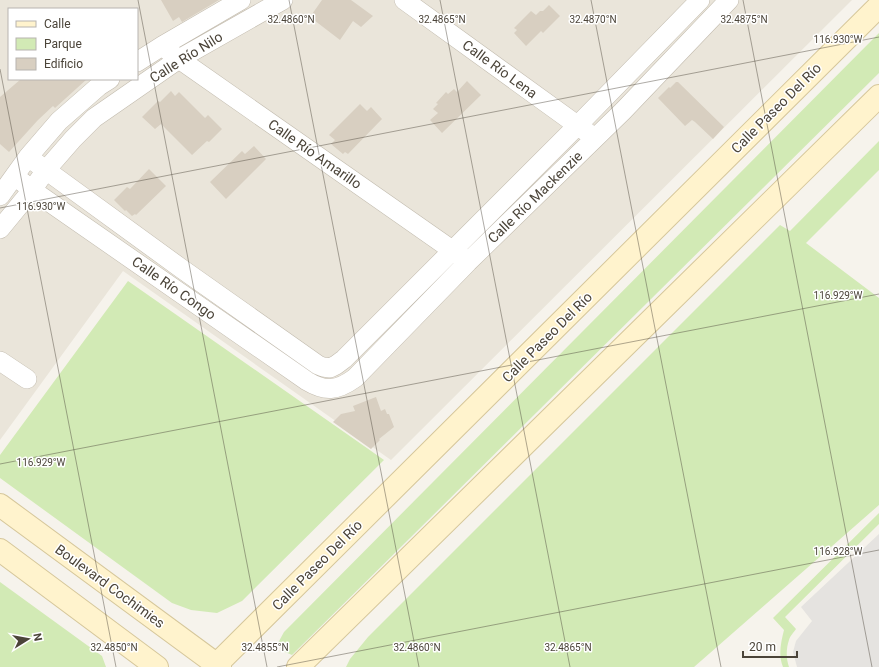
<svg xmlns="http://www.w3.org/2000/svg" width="879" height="667" font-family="Roboto,sans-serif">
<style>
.residential{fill:#eae5da;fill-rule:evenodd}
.green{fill:#d2eab5}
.parking{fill:#e5e3e0}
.building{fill:#d8cfc1}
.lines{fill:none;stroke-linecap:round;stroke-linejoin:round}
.minor-casing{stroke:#c2bbae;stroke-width:20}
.secondary-casing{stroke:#d6c79b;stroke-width:24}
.minor{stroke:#fff;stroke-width:19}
.secondary{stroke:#fff3cd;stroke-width:22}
.ticks{fill:none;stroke:#4b4439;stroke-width:1;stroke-opacity:0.45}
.labels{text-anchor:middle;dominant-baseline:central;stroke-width:3;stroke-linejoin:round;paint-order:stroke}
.street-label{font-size:14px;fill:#4b4439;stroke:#fff}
.ticks-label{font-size:10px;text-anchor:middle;fill:#4b4439;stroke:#fff;stroke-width:3;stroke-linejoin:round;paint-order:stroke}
</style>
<rect width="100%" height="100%" fill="#f6f3ec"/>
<path class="residential" d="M0 0H852L391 460 123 271 0 440ZM9 9H137V79H9Z"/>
<path class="green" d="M879 33V73L292 655 283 651 278 643 284 632Z
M879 141V170L806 243 879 298V505L694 667H346L350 659 368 637 780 225 790 231Z
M128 281 384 460 242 601 217 613 191 610 172 603 0 478V455Z
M879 513V524L785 617 796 629C794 632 790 636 789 640 786 648 786 659 789 667H783C778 655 781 642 784 630L773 618Z
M0 582 102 656 106 667H0Z"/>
<path class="parking" d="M879 534V667H797L793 652 796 641 812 621 801 607Z"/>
<path class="building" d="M161 0H219L182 22 179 17 173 21Z
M322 0H351L373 16 361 27 353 21 340 40 310 17Z
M549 5 560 16 543 33 541 31 526 46 514 33 517 30 514 28 531 11 536 15 540 11H543Z
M21 79H87L55 108 53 106 38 120 9 152 0 144V97Z
M467 81 481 95 442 133 430 120 438 113 433 109 438 104 436 103 446 92 448 94 454 89 457 92Z
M676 82H678L724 127 713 139 695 122 692 120 685 126 658 98 669 87 670 88Z
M171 91 175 96 179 92 205 118 208 115 222 129 209 142 207 141 192 155 161 124 155 129 142 117 158 101 160 102Z
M360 104 367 111 371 107 382 119 348 154 345 152 343 154 331 144 335 140 329 135Z
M254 146 266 159 226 199 210 182 242 151 245 154Z
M149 169 166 186 136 215 135 214 132 216 126 210 125 211 114 200 127 187 130 189Z
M376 397 381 411 385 409 387 414H389L394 427 379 439 380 440 371 449 333 422 341 414 355 411 353 406Z"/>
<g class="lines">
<defs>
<path id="minor" d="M404 0 588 133
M162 46 179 59 462 257
M137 62 162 46 241 0
M28 157 182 269 318 365 323 367 330 368
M15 176 32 190 307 381C325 392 337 391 355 378L468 262 623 111 729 0
M0 196 28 157 59 121 99 86 110 79
M0 229 32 190 46 170 73 139 94 118 179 59 283 0
M0 361 27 379
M330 368 336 365 344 359 577 126 700 0"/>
<path id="secondary" d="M0 505 220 667
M0 550 157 667
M214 667 879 6
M298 667 879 96"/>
</defs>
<use href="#minor" class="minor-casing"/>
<use href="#secondary" class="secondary-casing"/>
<use href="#minor" class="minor"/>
<use href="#secondary" class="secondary"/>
</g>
<path class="ticks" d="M138 0 267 667M289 0 419 667M440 0 570 667M591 0 721 667M743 0 872 667M0 69 116 667M0 208 879 37M0 464 879 294M277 667 879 550"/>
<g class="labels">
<g class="street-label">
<text transform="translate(186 57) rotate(-32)">Calle Río Nilo</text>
<text transform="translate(500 69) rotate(36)">Calle Río Lena</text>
<text transform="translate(776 108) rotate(-45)">Calle Paseo Del Río</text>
<text transform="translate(315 154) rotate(35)">Calle Río Amarillo</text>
<text transform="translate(535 197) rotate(-44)">Calle Río Mackenzie</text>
<text transform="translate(174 288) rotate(35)">Calle Río Congo</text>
<text transform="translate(547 337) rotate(-45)">Calle Paseo Del Río</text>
<text transform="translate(317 565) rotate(-45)">Calle Paseo Del Río</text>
<text transform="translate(110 586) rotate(36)">Boulevard Cochimies</text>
</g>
</g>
<g class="ticks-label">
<text x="291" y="23">32.4860°N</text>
<text x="442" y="23">32.4865°N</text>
<text x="593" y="23">32.4870°N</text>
<text x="744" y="23">32.4875°N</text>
<text x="838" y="43">116.930°W</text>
<text x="41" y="210">116.930°W</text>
<text x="838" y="299">116.929°W</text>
<text x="41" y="466">116.929°W</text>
<text x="838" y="555">116.928°W</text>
<text x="114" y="651">32.4850°N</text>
<text x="265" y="651">32.4855°N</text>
<text x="417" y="651">32.4860°N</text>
<text x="568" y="651">32.4865°N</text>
</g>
<rect x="8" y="8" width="130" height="72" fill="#ffffff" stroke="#b7b4b0"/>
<rect x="16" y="21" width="20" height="6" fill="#fff3cd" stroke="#b7b4b0"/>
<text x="44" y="28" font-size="12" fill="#4b4439">Calle</text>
<rect x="16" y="38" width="20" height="12" fill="#d2eab5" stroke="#b7b4b0"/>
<text x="44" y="48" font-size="12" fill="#4b4439">Parque</text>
<rect x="16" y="58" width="20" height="12" fill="#d8cfc1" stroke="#b7b4b0"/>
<text x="44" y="68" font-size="12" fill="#4b4439">Edificio</text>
<g transform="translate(28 639) rotate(79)" stroke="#ffffff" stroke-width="3" paint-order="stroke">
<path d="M0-3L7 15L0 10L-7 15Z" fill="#4b4439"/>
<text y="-6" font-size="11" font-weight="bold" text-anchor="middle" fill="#4b4439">N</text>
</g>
<path d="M743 651v6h54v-6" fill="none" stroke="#4b4439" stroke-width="2"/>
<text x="749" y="651" font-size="12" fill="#4b4439" stroke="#ffffff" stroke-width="3" paint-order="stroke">20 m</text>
</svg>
